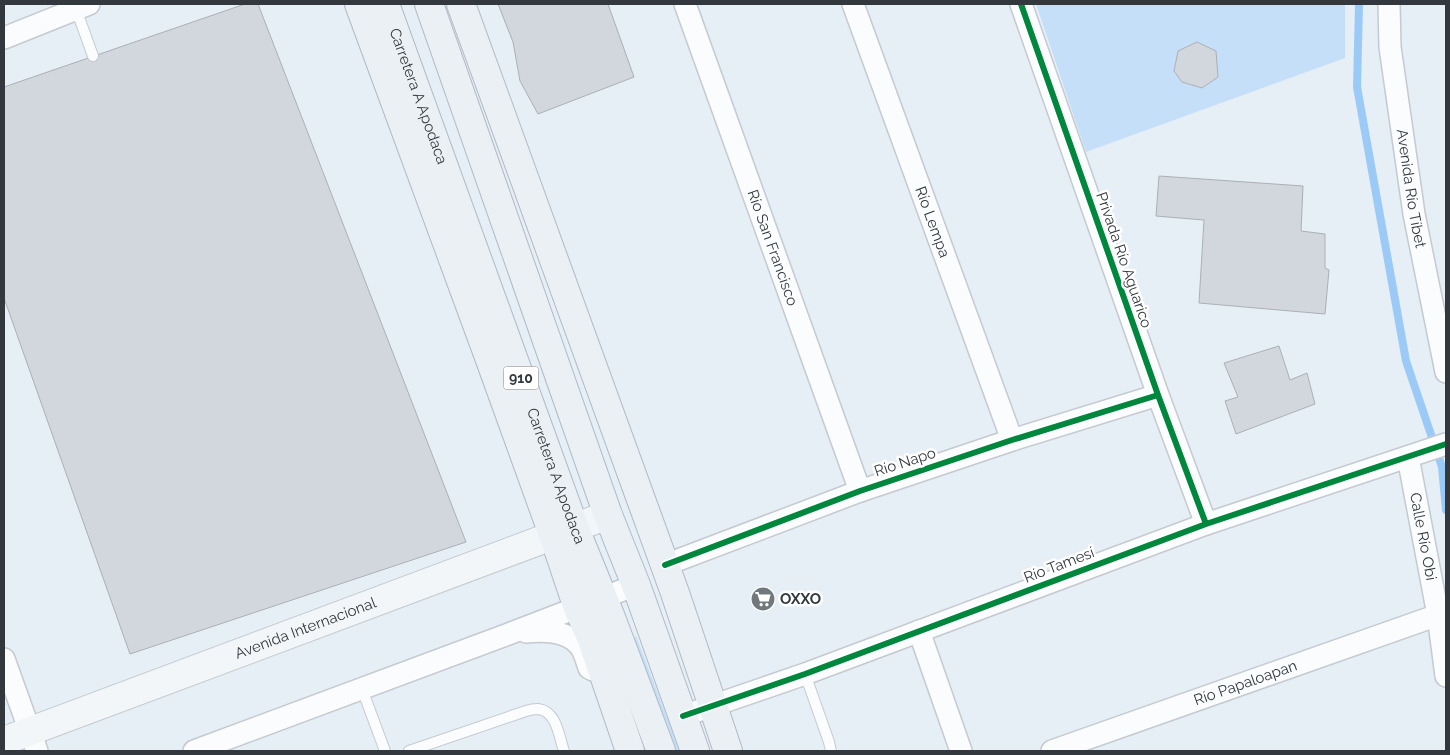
<svg xmlns="http://www.w3.org/2000/svg" width="1450" height="755" font-family="Raleway,sans-serif">
<style>
.green{fill:#c6dff8}
.lines{fill:none;stroke-linecap:round;stroke-linejoin:round}
.stream{stroke:#9ccaf7;stroke-width:8}
.building{fill:#d1d7dd;stroke:#abb0b6}
.lane-casing{stroke:#c4cad0;stroke-width:12}
.street-casing{stroke:#c4cad0;stroke-width:24}
.secondary-casing{stroke:#c4cad0;stroke-width:30}
.primary-casing{stroke:#b0bac4;stroke-width:30}
.lane{stroke:#fbfcfe;stroke-width:10}
.street{stroke:#fbfcfe;stroke-width:21}
.secondary{stroke:#f3f6f9;stroke-width:28}
.primary{stroke:#eaf0f4;stroke-width:28}
.cycleway-casing{stroke:#fff;stroke-width:9}
.cycleway{stroke:#00873e;stroke-width:6}
.labels{text-anchor:middle;dominant-baseline:central;stroke-width:5;stroke-linejoin:round;paint-order:stroke}
.shield{fill:#fff;stroke:#707477;stroke-width:1}
.shield-label{font-size:14px;font-weight:bold;fill:#32383d}
.street-label{font-size:15px;fill:#32383d;stroke:#fff}
.poi-label{font-size:15px;font-weight:bold;fill:#32383d;stroke:#fff;text-anchor:start}
</style>
<rect width="100%" height="100%" fill="#e6eef6"/>
<path class="green" d="M1036 4H1345V58L1086 152Z
M636 636 680 751H674L633 640Z"/>
<g class="lines">
<path class="stream" d="M1359 4 1357 87 1406 361 1442 467 1446 510"/>
</g>
<path class="building" d="M245 4H258L466 542 130 654 4 298V87Z
M498 4H608L634 77 538 114 520 81 513 42Z
M1197 42 1216 51 1218 77 1202 88 1182 82 1174 71 1178 51Z
M1159 176 1303 186 1301 231 1325 234V268L1329 270 1325 314 1199 303 1204 220 1156 216Z
M1279 346 1290 380 1307 373 1315 404 1236 434 1225 401 1238 397 1224 363Z"/>
<g class="lines">
<defs>
<path id="lane" d="M76 9 93 56
M805 674 829 742 831 751
M362 689 385 751
M409 751 526 711C529 710 534 709 538 709 557 711 559 737 564 751"/>
<g id="street">
<path id="s1" d="M685 4 860 491"/>
<path id="s2" d="M853 4 1012 440"/>
<path d="M1021 4 1158 395 1206 524"/>
<path id="s3" d="M1389 4 1390 47 1414 214 1446 372"/>
<path d="M4 38 89 4"/>
<path id="s4" d="M1408 457 1438 615 1446 676"/>
<path d="M665 565 860 491 1012 440 1158 395"/>
<path d="M919 631 961 751"/>
<path d="M526 632C545 630 571 631 582 649 585 655 587 662 589 668L593 670"/>
<path d="M4 659 37 751"/>
<path d="M683 716 805 674 1206 524 1446 444"/>
<path d="M194 751 506 635 636 585"/>
<path id="s5" d="M1052 751 1438 615"/>
</g>
<g id="secondary">
<path id="s6" d="M4 741 608 515"/>
</g>
<g id="primary">
<path d="M359 4 489 357 554 537 578 608 591 637"/>
<path id="s7" d="M385 4 575 529 610 615 661 751"/>
<path d="M429 4 608 515 636 585 695 751"/>
<path d="M461 4 675 593 728 751"/>
<path d="M597 621 593 628 591 637 630 751"/>
</g>
</defs>
<use href="#lane" class="lane-casing"/>
<use href="#street" class="street-casing"/>
<use href="#secondary" class="secondary-casing"/>
<use href="#primary" class="primary-casing"/>
<use href="#lane" class="lane"/>
<use href="#street" class="street"/>
<use href="#secondary" class="secondary"/>
<use href="#primary" class="primary"/>
<defs>
<path id="cycleway" d="M1021 4 1158 395 1206 524
M665 565 860 491 1012 440 1158 395
M683 716 805 674 1206 524 1446 444"/>
</defs>
<use href="#cycleway" class="cycleway-casing"/>
<use href="#cycleway" class="cycleway"/>
</g>
<defs>
<symbol id="supermarket-disc" viewBox="-11 -11 22 22"><circle r="9.5" fill="#71787e" stroke="#fff"/><path d="M-6-5.5h2.5l.6 2H6L4.5 2H-2.5L-4.4-4H-6ZM-1.5 3.2a1.3 1.3 0 1 0 .1 0ZM3 3.2a1.3 1.3 0 1 0 .1 0Z" fill="#fff"/></symbol>
</defs>
<g fill-rule="evenodd">
<use href="#supermarket-disc" x="749" y="585" width="28" height="28"/>
</g>
<g class="labels">
<rect class="shield" x="503.5" y="366.5" width="35" height="23" rx="4"/>
<g class="shield-label">
<text x="521" y="378">910</text>
</g>
<g class="street-label">
<text stroke="none"><textPath href="#s7" startOffset="98">Carretera A Apodaca</textPath></text>
<text stroke="none"><textPath href="#s3" startOffset="186">Avenida Río Tíbet</textPath></text>
<text stroke="none"><textPath href="#s2" startOffset="232">Río Lempa</textPath></text>
<text stroke="none"><textPath href="#s1" startOffset="259">Río San Francisco</textPath></text>
<text transform="translate(1124 260) rotate(71)">Privada Río Aguarico</text>
<text transform="translate(905 462) rotate(-18)">Río Napo</text>
<text stroke="none"><textPath href="#s7" startOffset="502">Carretera A Apodaca</textPath></text>
<text stroke="none"><textPath href="#s4" startOffset="81">Calle Río Obi</textPath></text>
<text transform="translate(1059 565) rotate(-21)">Río Tamesí</text>
<text stroke="none"><textPath href="#s6" startOffset="322">Avenida Internacional</textPath></text>
<text stroke="none"><textPath href="#s5" startOffset="205">Río Papaloapan</textPath></text>
</g>
<g class="poi-label">
<text x="780" y="599">OXXO</text>
</g>
</g>
<rect width="1450" height="755" fill="none" stroke="#32383d" stroke-width="10"/>
</svg>
